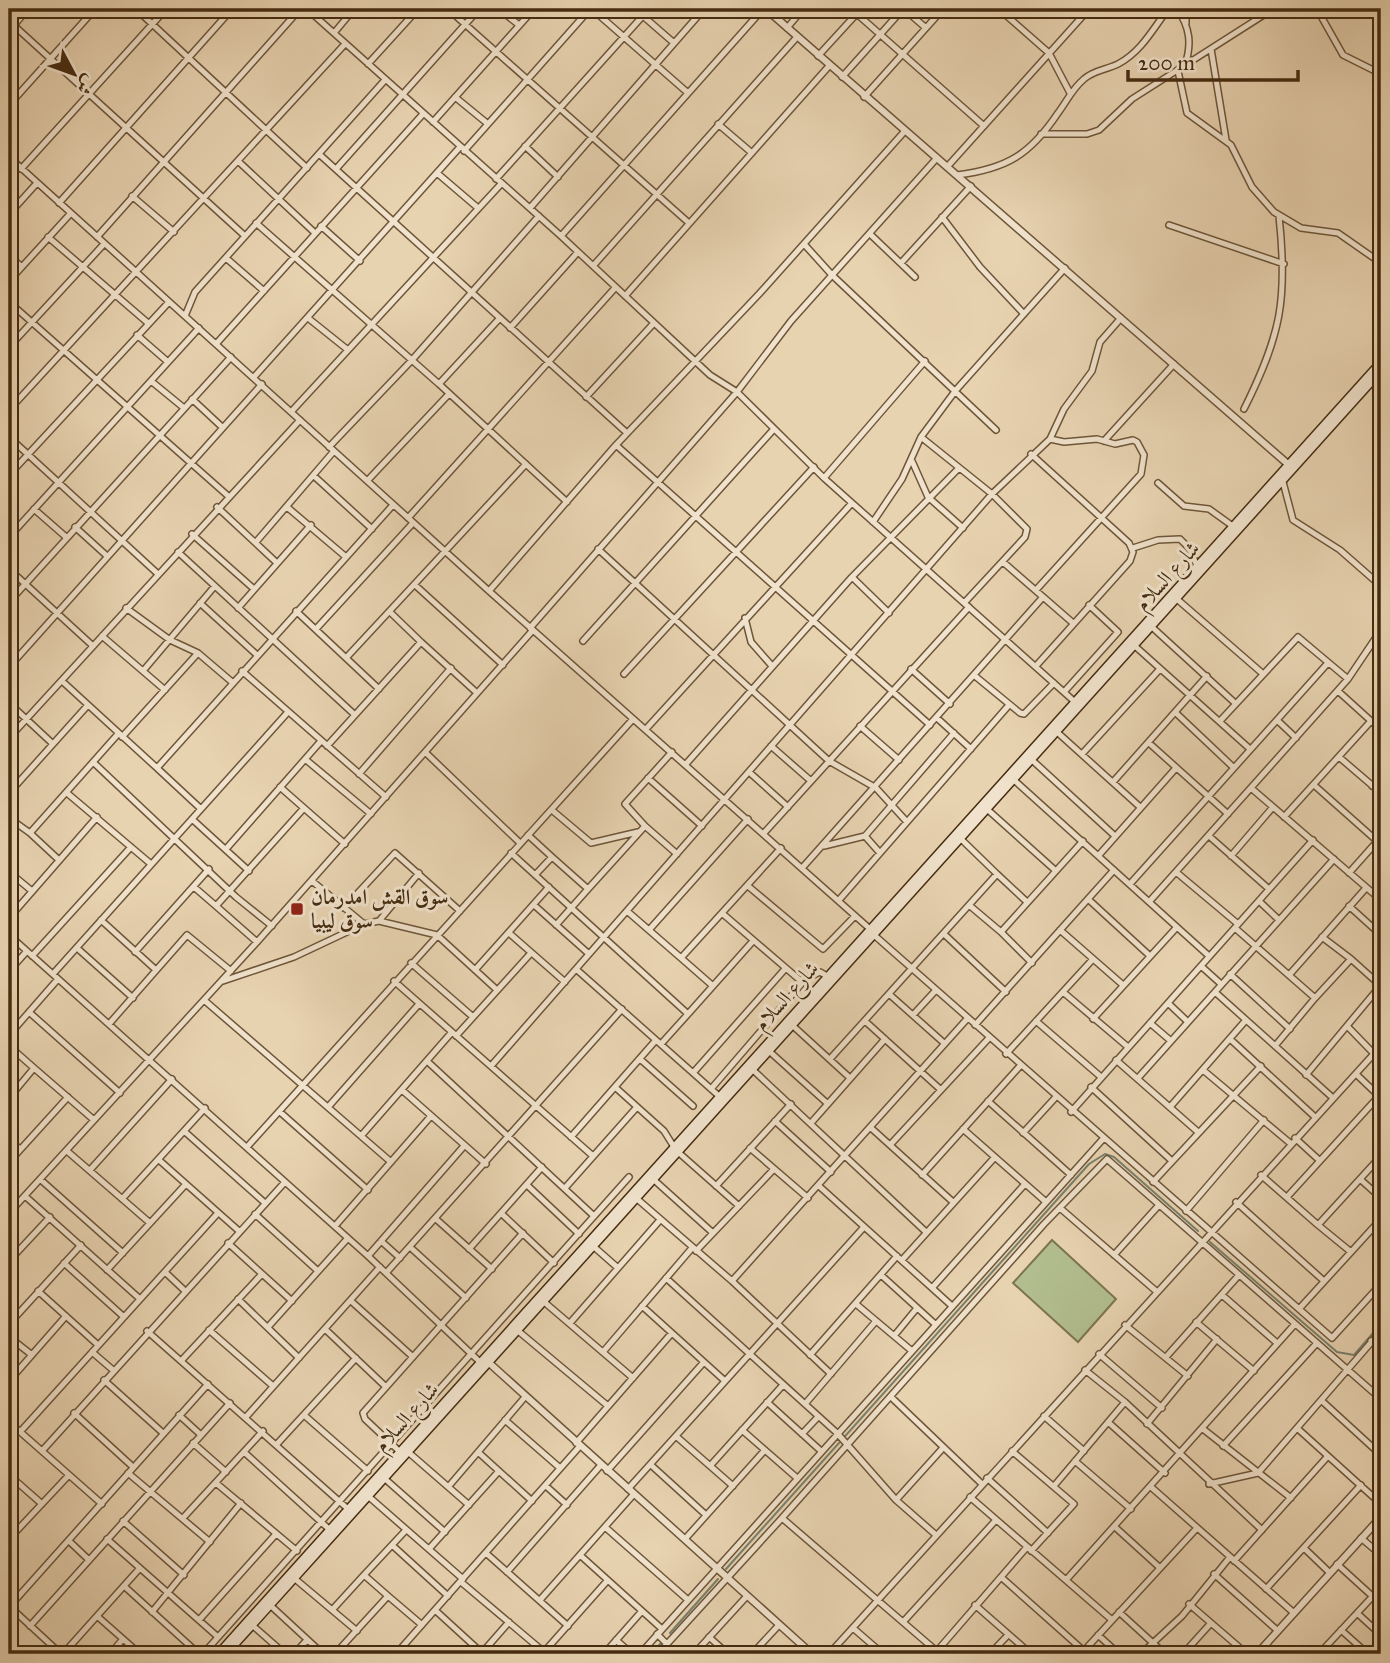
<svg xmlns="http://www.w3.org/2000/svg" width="1390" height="1663" font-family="'IM FELL Great Primer',Amiri,serif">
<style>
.pitch{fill:#b2be8f;stroke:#7c7550;stroke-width:2}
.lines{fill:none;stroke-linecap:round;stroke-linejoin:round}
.stream{stroke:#76806f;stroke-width:2}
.minor-casing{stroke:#6e5639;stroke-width:8}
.tertiary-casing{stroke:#6e5639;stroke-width:9}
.secondary-casing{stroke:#452c11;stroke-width:10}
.minor{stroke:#f0e2cc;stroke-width:5}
.tertiary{stroke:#f0e2cc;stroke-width:6}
.secondary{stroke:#f0e2cc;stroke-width:7}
.poi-dot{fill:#8f2418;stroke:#f0e2cc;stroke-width:2.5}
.labels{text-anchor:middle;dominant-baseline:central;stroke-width:6;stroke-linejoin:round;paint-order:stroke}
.street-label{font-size:21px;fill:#452c11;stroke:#f0e2cc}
.poi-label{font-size:21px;font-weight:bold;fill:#452c11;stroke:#f0e2cc;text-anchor:start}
</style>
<rect width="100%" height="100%" fill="#e8d3b1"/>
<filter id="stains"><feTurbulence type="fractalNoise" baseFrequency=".00286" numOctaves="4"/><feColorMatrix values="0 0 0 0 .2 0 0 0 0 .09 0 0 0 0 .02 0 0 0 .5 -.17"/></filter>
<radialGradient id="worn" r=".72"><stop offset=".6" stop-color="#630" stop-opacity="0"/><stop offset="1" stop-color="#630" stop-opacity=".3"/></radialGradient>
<path class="pitch" d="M1052 1240 1116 1299 1078 1342 1013 1283Z"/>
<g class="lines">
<path class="stream" d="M1210 1242 1337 1352 1354 1355 1381 1324
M726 1569 1089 1164 1105 1154 1114 1157 1198 1231
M670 1633 718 1579
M651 1654 662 1642"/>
<defs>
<path id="minor" d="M136 9 307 168
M307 9 561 236 710 375 737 392 824 478 1075 702
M448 9 689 223
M499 9 519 25
M592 9 688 93
M904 9 926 28
M999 9 1049 53 1070 93
M1177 9C1190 27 1192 44 1185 65
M1186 9V23
M1317 9 1343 55 1381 74
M857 14 984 126
M643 16 674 43
M9 21 245 236
M787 28 803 9
M9 31 28 9
M334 33 354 9
M1211 49 1226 140
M818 56 861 9
M368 64 418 9
M1178 71 1187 113 1231 145 1252 187 1274 212 1301 228 1338 233 1381 263
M842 77 903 9
M455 97 488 124
M864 97 943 9
M9 105 95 9
M433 122 534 9
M718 124 752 153
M1041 134H1087L1099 130 1132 99 1273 9
M525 146 558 177
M464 151 590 9
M319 154 627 433
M9 157 489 591 870 929
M238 161 315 233
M947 167 1089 9
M21 169 166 9
M336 169 479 9
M437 173 478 208
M957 175C1006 169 1030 155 1058 113 1067 101 1072 89 1084 79 1094 70 1106 70 1118 64 1141 52 1153 29 1168 9
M496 179 649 9
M132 196 174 232
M59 203 232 9
M530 208 704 9
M9 214 37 183
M942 217 980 267 1024 314
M256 223 439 384 567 502
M1169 225 1284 264
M321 226 360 261
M870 234 915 277
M561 236 763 9
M48 237 148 323
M97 237 300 9
M804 244 832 275 996 430
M9 256 22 267
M226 258 264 291
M901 263 971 186
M593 266 797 37
M9 281 71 213
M625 296 829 66
M9 302 227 495
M185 316 195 292 385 80
M308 318 348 350
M510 328 578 252
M137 335 168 362
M216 344 423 114
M9 347 104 244
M254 377 460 147
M151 381 184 408
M439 384 499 319
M586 397 654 323
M192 399 222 427
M1244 409C1281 335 1288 299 1279 216
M9 410 345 44
M291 412 501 184
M9 437 158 574
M921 437 992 494 1027 529 1025 537 965 602
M1104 441 1174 364
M616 445 930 725
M329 447 412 360 539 216
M1031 454 1129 543 1133 552 1130 561 1036 666
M912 461 928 497 963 528
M9 475 169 302
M314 476 372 529
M824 478 925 361
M368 480 449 394
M1283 482 1293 520 1340 550 1381 586
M1158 483 1184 506 1209 509 1234 527
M217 507 277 563
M287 507 346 557
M34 509 66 537
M408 518 615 288
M873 522 902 479 921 437 956 390 1065 268
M75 527 107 556
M192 534 254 589
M9 537 199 328
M256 542 334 451
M1133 548 1158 540 1180 539 1189 548 1198 568
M598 549 829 761 876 788 907 822
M178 552 355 715
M1003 562 1073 623
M9 569 93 646
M852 577 889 613
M415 585 503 665
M1036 590 1141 474 1144 455 1137 442 1133 440 1115 444 1097 439 1064 442 1050 439
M489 591 616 445 759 294 904 132
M1178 600 1262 673
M9 602 231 357
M200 603 257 655
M126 608 170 640 198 653 232 682
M238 608 311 525
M296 611 379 689
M390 612 421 642
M745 618 751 642 772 666
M530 628 737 392 791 321 936 159
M1153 628 1235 703
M316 629 413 523
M102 636 165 690
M583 641 774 429
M1136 647 1250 749
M346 658 526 464
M9 667 262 384
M911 669 950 704
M143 671 214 587
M242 671 386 797
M624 674 814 467
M975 676 1020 713 1024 714 1054 683
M62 681 157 768 393 505
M1338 691 1381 730
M1064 692 1118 632 1089 605
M9 703 53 744
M1176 713 1233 767
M937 718 971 749
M1277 720 1296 738
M1220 721 1298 637 1348 679
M860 726 899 760
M646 729 852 503
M1057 732 1140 807
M122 737 198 653
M9 738 300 420
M1149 743 1228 814
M327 746 421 642 477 693
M771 746 811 781
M425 752 520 843
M1082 754 1160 669
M1339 757 1381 793
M305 759 371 814
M1032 760 1115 836
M93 762 236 897 272 926
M686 764 852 577 959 468
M157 768 201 809
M749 772 788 807
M359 774 451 668
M648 778 702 826
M1014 780 1209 956
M1113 782 1207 676
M1314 785 1377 841
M1372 786 1381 776
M280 787 345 844
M1251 788 1381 900
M9 793 88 705
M67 793 151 864
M988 810 1056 871
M553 811 591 843 638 832
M1284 817 1371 721
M9 818 30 833 59 860
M192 819 249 871
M645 826 625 804 672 752
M30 833 118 734
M764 833 969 607
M528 835 552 857
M865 836 880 853
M1209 836 1269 889
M961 839 997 874
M824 846 865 836 954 733
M226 849 321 741
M511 853 688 1014 661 1044
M1099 855 1176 768
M1231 856 1273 807
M803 867 1043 597
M9 872 32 891
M1176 872 1238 924
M1349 873 1381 837
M535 875 552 857 588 889 556 925
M312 881 364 924
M1130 884 1327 664
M748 886 823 949 855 916
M194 887 216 906 304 808
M588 889 645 826 677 854
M1088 899 1150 956
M839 900 1009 705
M1259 901 1279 920
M1149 902 1348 679 1381 630
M534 905 589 954
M969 905 1001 932
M216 906 257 942
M1349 906 1381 935
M344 908 395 853 460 911
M627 911 681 958
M723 914 801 981 820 972 827 976
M9 918 97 817
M101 920 156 970
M379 921 419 873
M1235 928 1315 998 1351 959 1381 986
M649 930 748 819
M1060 930 1123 985
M509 933 565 982
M944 934 1006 992
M9 935 368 1256 481 1363
M874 935 1299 1309 1351 1252 1318 1225 1381 1156
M1322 937 1351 959
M77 948 133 998
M135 952 209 869
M32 956 131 847
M411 963 473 1017
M1032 963 1001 932 1083 841
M1201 966 1221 984
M576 969 719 1096
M475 970 549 887
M9 971 27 951
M53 974 288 712
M1230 974 1290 1029
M1290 974 1366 888
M223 981 294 957 364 924 379 921 437 935 497 990
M394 981 593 1156
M713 986 681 958 781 848
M1063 992 1128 1047
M1215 992 1333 1098
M889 994 944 1043
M204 1000 391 1162
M1168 1003 1188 1022
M29 1012 120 1093
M688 1014 753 941
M913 1015 936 990
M1093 1019 1177 927
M865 1021 941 1090
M1036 1021 1101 1077
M1150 1023 1171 1041
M109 1024 187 935 231 971
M792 1025 850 1078
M975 1025 1114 870
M1348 1027 1381 1061
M9 1035 58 979
M456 1036 531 953
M1230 1039 1315 1117
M9 1046 34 1068
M1275 1046 1315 998
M769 1051 828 1104
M1006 1054 1093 959
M640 1059 693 1106
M830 1059 997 874 1027 902
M1116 1060 1198 1132
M427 1061 594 1216
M491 1066 992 494 1050 439 1064 409 1092 371 1100 342 1121 318
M752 1069 926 1232
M1203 1070 1290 1143
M693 1073 785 969
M1356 1074 1379 1096
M1306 1075 1381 985
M1138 1078 1334 859
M615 1087 664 1131 674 1147
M1091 1087 1172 1161
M711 1089 803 982
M402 1090 486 1164
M9 1098 34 1068 94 1120
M988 1101 1071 1175
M329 1106 419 1004
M1170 1107 1246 1020
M280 1112 368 1190
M1071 1112 1313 840
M775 1121 831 1172
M811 1123 885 1039
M870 1127 953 1202
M963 1129 1046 1202
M184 1131 265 1203
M1023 1133 1055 1098
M361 1136 452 1032
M571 1137 656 1040
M1295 1138 1319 1160
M9 1140 20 1149
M890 1145 989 1038
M247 1147 633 719
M750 1148 808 1198
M67 1151 150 1223
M678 1152 739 1206
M159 1160 239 1231
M9 1162 68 1097
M90 1170 172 1079
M922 1175 1020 1066
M1261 1175 1318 1225
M653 1179 713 1233
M1360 1179 1381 1198
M41 1180 123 1253
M1153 1182 1261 1066
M527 1185 579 1234
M716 1186 791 1104
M819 1186 952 1306
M565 1188 637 1107
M25 1196 140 1299
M1287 1197 1379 1096 1381 1098
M636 1198 732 1281 831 1374
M122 1199 205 1108
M1236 1202 1324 1281
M1060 1208 1156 1291
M1186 1211 1264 1120
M9 1213 257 942 533 630
M255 1214 318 1271
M502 1214 554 1263
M436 1219 492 1269
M335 1226 431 1116
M381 1241 400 1258
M228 1243 292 1301
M593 1246 618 1268
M410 1247 466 1298
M469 1249 542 1167
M696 1251 774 1169
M1351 1252 1381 1219
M1114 1255 1159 1205
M368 1256 464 1146
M902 1260 995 1157
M9 1261 50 1217
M64 1263 124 1317
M107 1270 186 1184
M165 1272 184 1290
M386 1273 622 1009
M881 1275 935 1324
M666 1278 837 1433 896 1500 936 1535
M732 1281 967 1019
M932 1288 1025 1184
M38 1291 98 1345
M1222 1295 1277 1343
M238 1299 299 1358
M351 1301 413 1357
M543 1301 633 1378
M856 1304 912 1351
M642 1306 725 1381
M1299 1309 1332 1338 1381 1284
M1196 1322 1254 1371
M570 1323 660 1220
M9 1324 81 1245
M1125 1325 1188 1376
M268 1327 348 1238
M325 1329 386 1387
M209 1330 273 1386
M517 1330 608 1406
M147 1331 348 1509
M894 1336 917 1308
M9 1337 32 1355
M1371 1341 1381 1350
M92 1352 113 1370
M603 1352 692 1248
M1099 1354 1162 1408
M810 1355 897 1256
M1166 1357 1239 1275
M181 1361 261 1275
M1085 1370 1125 1402 1262 1530
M104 1380 163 1433
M9 1381 66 1316
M891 1397 982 1484
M1322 1401 1381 1455
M767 1402 821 1451
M805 1404 876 1321
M74 1413 133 1467
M179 1415 201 1435
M304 1415 368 1471
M1044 1416 1084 1451
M246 1417 380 1267
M505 1420 560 1468
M9 1422 102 1504
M1108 1422 1165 1473
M1147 1424 1217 1339
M1297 1428 1381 1504
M1203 1429 1291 1498
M742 1430 797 1478
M20 1432 218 1213
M802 1434 818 1417
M677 1437 733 1486
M193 1443 226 1472
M576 1443 671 1334
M277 1444 356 1358
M1223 1446 1317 1343
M42 1451 285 1182
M399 1451 365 1419 363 1413 523 1233
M407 1451 469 1505
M1012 1451 1074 1504 1031 1551
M244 1452 330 1530
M478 1452 532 1501
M1075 1461 1131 1509
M651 1465 706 1515
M710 1466 783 1385
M607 1471 704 1362
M128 1473 210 1542
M9 1475 42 1504
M384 1478 445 1532
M987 1478 1048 1533
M216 1483 297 1551
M1209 1484 1258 1473 1381 1331
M449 1486 525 1397
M546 1486 567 1505
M1054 1486 1125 1402
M1151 1487 1294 1613
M628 1489 864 1227
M368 1496 463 1579
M970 1497 1112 1620
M896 1500 942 1449
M183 1518 263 1431
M782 1518 1044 1224 1107 1159 1381 1399
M123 1521 184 1575
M605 1527 688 1600
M1115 1527 1159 1567
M1361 1538 1381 1555
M9 1539 69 1475
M107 1539 218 1637
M685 1539 765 1450
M69 1541 89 1560
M392 1545 448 1596
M1304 1548 1330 1573
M429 1549 499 1471
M487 1554 568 1626
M580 1555 662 1629
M1234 1561 1328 1456
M1337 1564 1381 1604
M507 1572 601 1465
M1214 1574 1278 1631
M1001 1577 1084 1651
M294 1578 357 1631
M1066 1580 1295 1324
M461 1582 544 1652 607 1581
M124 1586 199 1654
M1266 1589 1361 1485
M9 1590 17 1598
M388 1596 422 1625
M540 1600 634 1494
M1189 1604 1247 1654
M270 1605 323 1654
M975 1605 1031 1654
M9 1606 61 1654
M9 1607 208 1384
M333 1609 364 1575
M435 1610 482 1653
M152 1612 241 1503
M1119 1612 1165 1654
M1357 1613 1381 1635
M97 1616 140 1568
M199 1620 276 1534
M904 1621 996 1520
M252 1625 285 1654
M30 1626 230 1403
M853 1628 883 1654
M1341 1630 1368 1654
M657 1634 667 1644 657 1654
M1098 1635 1119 1654
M709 1637 728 1654
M616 1640 632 1654
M667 1644 782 1518 940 1654
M759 1647 767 1654
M937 1651 1027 1547
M63 1654 97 1616 140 1654
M110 1654 123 1639
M203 1654 629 1177
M294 1654 307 1640
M335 1654 388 1596 364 1575 406 1530
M396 1654 580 1446
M481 1654 509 1622
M604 1654 642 1611
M640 1654 1103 1139
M694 1654 747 1596
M752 1654 779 1625
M829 1654 1381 1046
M990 1654 1008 1635
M1081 1654 1197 1528
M1141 1654 1182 1616 1230 1557
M1183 1654 1211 1623
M1319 1654 1373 1596"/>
<path id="tertiary" d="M766 9 1289 465
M487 1361 812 1654
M1257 1654 1381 1517"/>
<path id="secondary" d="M218 1654 1381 362
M226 1654 1381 371"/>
</defs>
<use href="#minor" class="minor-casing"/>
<use href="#tertiary" class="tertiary-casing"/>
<use href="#secondary" class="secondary-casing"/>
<use href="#minor" class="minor"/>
<use href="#tertiary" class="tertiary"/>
<use href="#secondary" class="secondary"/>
</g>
<rect class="poi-dot" x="290" y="902" width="14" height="14" rx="3.5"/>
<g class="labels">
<g class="street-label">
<text transform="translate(1167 576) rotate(-48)">شارع السلام</text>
<text transform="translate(786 996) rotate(-48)">شارع السلام</text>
<text transform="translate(406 1417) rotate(-48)">شارع السلام</text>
</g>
<g class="poi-label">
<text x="311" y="897">سوق القش امدرمان<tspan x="311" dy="24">سوق ليبيا</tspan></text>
</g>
</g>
<rect width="1390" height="1663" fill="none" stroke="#e8d3b1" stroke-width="35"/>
<rect x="10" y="10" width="1369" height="1642" fill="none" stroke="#452c11" stroke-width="3.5"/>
<rect x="18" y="18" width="1355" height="1628" fill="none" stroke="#452c11" stroke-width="2"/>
<g transform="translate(74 74) rotate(131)" stroke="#f0e2cc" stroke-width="5" paint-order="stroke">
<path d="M0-5L12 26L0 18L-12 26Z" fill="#452c11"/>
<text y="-10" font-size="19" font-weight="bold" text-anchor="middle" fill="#452c11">ش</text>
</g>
<path d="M1128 70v10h170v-10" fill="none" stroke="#452c11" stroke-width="3.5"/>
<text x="1138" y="70" font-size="21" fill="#452c11" stroke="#f0e2cc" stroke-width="5" paint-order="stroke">200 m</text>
<rect width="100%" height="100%" filter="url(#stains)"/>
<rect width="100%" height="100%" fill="url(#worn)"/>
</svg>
